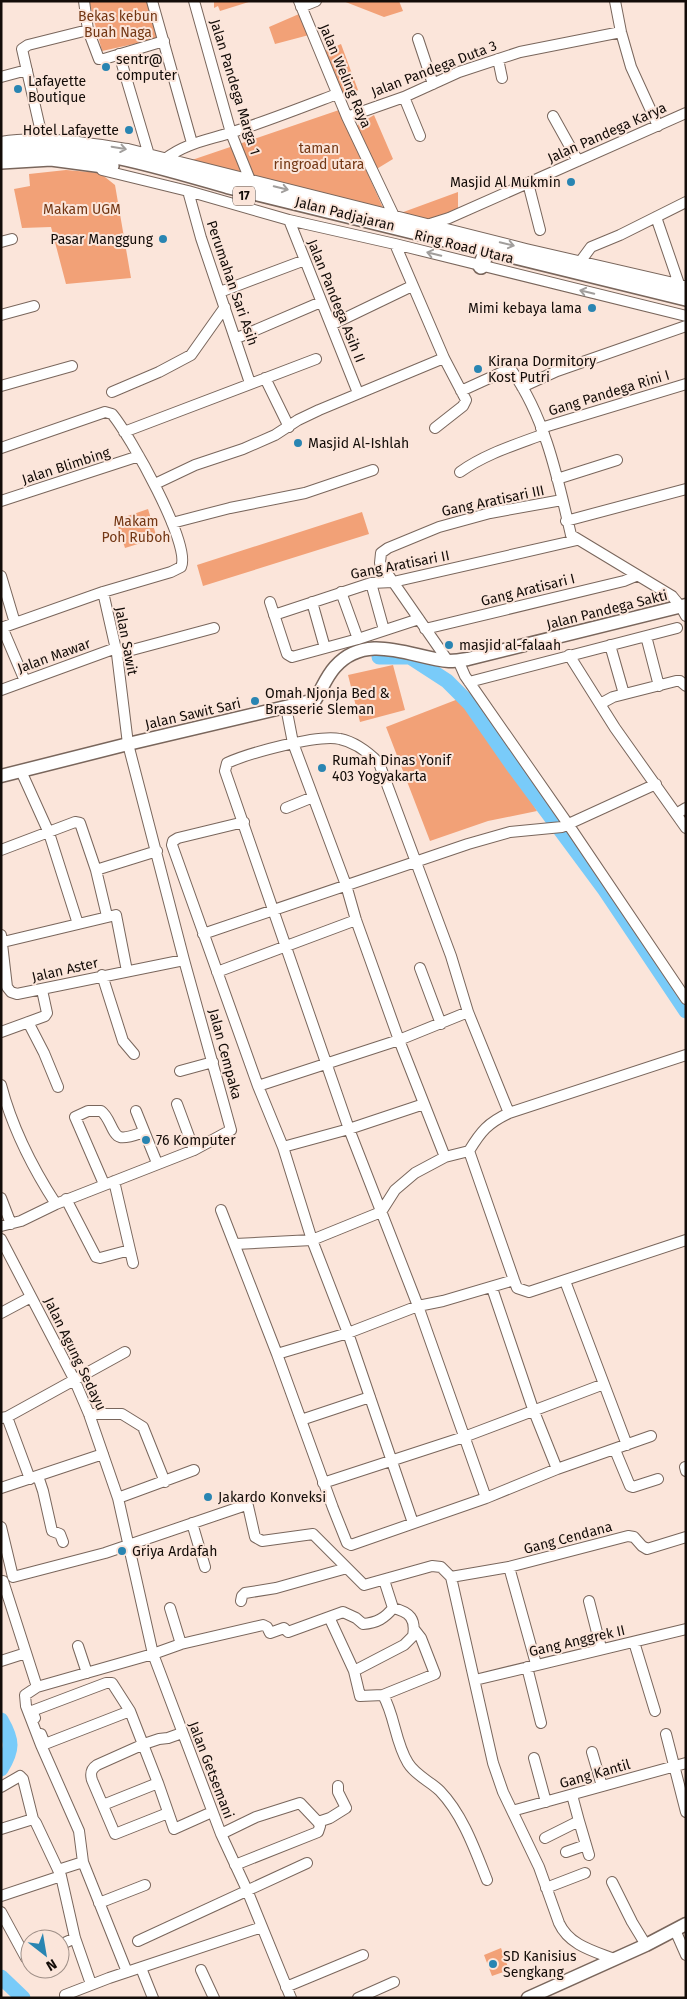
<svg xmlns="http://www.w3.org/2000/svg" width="687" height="1999" font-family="'Fira Sans',sans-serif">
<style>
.green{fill:#f2a177}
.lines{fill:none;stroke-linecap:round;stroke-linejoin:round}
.river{stroke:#79cbf9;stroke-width:15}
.minor-casing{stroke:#79665c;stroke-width:12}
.major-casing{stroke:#79665c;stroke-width:15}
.highway-casing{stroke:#79665c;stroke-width:18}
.minor{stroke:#fff;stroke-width:10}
.major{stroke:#fff;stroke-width:12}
.highway{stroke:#fff;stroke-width:15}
.oneway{stroke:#a19e9c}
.poi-dot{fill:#2985b2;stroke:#fbe5da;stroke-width:2}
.labels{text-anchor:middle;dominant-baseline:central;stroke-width:4;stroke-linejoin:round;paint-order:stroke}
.shield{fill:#fbe5da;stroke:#594d47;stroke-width:1}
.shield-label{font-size:12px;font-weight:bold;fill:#130c08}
.park-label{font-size:14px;fill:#733714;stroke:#fbe5da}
.poi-label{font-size:14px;fill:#130c08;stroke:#fbe5da;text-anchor:start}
.street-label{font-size:14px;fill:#130c08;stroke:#fbe5da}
</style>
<rect width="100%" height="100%" fill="#fbe5da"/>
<path class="green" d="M89 1H146L161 38 102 51Z
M214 1H252L220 11 218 6 214 8Z
M343 1H399L403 11 384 17Z
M299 14 309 35 275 44 269 27Z
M341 44 358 90 345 100 323 52Z
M339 110 384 210 189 161Z
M374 115 393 159 375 170 356 126Z
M66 170 100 173 115 185 131 278 66 284 51 227 22 228 14 189 30 186 29 174Z
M458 192V211L434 222 398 214Z
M148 509 157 538 125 548 116 520Z
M362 512 369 534 203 586 197 565Z
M393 665 405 710 360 722 348 675Z
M466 696 537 811 488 821 430 841 386 727Z
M501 1948 509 1970 492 1976 484 1955Z"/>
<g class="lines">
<path class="river" d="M379 657H410L447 681 470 704 513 766 605 890 686 1011
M1 1720C13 1741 13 1749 1 1769
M1 1977 23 1998"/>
<defs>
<path id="minor" d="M84 1 88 30 99 59H104L164 41
M152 1 192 143
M194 1 231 133 250 180
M299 1 347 117 394 216
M615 1 621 32 631 67 658 126
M301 7 316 1
M418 39 433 84
M119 54 149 155
M498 59 502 78
M1 77 27 70
M404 97 420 136
M553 116 578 161
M347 117 404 97 459 72 520 52 621 32
M43 141 22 49 28 45 88 30
M1 142C41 135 88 143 128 149L526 249 686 286
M165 159C187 142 210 140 236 131 270 120 303 107 337 94
M102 170 188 191 289 220 395 244 686 316
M528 183 540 230
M188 191 201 238 250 383
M656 217 679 284
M289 220 358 393
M430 224 449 218 686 113
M1 242 12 239
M395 244 444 358 466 400 463 406 435 428
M580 262 591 247 620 235 686 202
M220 292 305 260
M1 315 34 306
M331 325 412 286
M237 338 321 302
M265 378 289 427
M1 386 72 366
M522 387 557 371 686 326
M461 391 507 370 512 371C546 419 558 480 571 535L672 596 681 607 686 616
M112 392 159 372 191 355 225 307
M541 428 686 384
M124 432 316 359
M1 448 105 412 112 414C129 434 192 545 181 567L171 572 103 592 1 628
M460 472C485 454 515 445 544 434
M557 479 617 460
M155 484 195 465 243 449 275 435 298 420 319 410 444 358
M1 501 139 456
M566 521 686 489
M172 523 230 508 305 493 373 470
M1 576 15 623
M371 583 384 630
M341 592 358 639
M270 602 287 654 292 657 358 639 419 619
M312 602 325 648
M274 615 371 583 393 582 577 540
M2 627 25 681
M425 629 624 581 636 576
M646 636 659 686
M610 645 624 694
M117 654 214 628
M569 655 615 728 686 828
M458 660 465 676 568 824 686 999
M448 661 380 563 381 553 388 548 439 527 490 513 562 500
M469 682 677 628
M1 690 116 648
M600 704 613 697 676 681H680L686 686
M286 707 293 743 346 885 356 920 399 1040 445 1157
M21 771 49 833 78 924
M286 808 313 797
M676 814 686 808
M244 822 178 838 173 841 172 845 258 1086 283 1147 312 1240 381 1212 395 1190 415 1173 445 1157 469 1151
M1 850 75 822 80 823 96 870 107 916
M96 870 157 851
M203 934 468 844 510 832 562 827 656 784
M1 935 7 987 11 992 17 994 184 960
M3 942 116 915 127 971
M420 968 441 1024
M217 972 356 920
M102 975 123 1041 134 1054
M28 1022 44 1053 58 1087
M1 1032 45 1016 47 1013 42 990
M686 1055 509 1113C488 1123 481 1131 469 1151L514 1280 517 1288 529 1292 686 1240
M180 1071 213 1062
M1 1085C12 1127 32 1167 56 1204
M258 1086 399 1040 468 1012
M177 1104 194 1150
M136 1111 157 1163
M509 1113 468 1012 451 956 379 763C369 753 355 742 340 739 318 734 249 753 227 763L225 771 349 1129 418 1306 443 1301 514 1280
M283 1147 349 1129 424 1104
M114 1181 133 1263
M104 1184 75 1117 88 1111H101C110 1117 112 1135 120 1137 126 1139 138 1134 144 1132
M1 1198 11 1224
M66 1199 96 1257 100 1258 130 1250
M221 1210 277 1354
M1 1226 21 1221 56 1204 194 1150 231 1130 184 960 128 744 117 654 103 592
M1 1239 74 1379 89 1414 118 1498 153 1654 221 1834 247 1890 291 1998
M235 1244 312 1240 348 1333 413 1523
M565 1281 627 1445
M492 1288 533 1409 557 1469
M1 1313 31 1297
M89 1414H122L143 1427 165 1482
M7 1417 30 1479
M1 1418 7 1417 125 1352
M301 1420 370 1397
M615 1450 630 1486 633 1487 658 1479
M685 1467 686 1471
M38 1476 43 1491 52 1531 60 1534 63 1542
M323 1483 464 1437 604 1384
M1 1488 103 1454
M118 1498 194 1470
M486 1498 418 1306 348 1333 277 1354 333 1508 347 1543 351 1545 486 1498 557 1469 651 1436
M192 1523 205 1567
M1 1527 13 1577 105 1553 246 1505 248 1506 255 1537 262 1541 313 1534 364 1585 432 1566 441 1567 451 1577 493 1763 503 1792 539 1867 559 1923C569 1945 593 1951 614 1959
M509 1567 536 1664
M451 1577 509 1567 628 1536 634 1537 642 1546 647 1549 686 1537
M384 1580 393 1608
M3 1581 37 1687
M241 1601 242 1596 245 1593 276 1588 347 1568
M589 1601 601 1648
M170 1608 181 1644
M329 1617 354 1671 360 1696 383 1695C395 1716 395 1742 408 1763 416 1776 430 1781 440 1791 463 1815 475 1850 487 1880
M634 1642 655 1711
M78 1646 87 1673
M1 1661 26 1653
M527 1667 541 1723
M354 1671 404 1645 413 1636C416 1619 410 1612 393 1608
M475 1680 686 1629
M383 1695 435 1674 421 1638 414 1629
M35 1718 32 1711 106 1683H112L130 1711 158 1783 174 1829 212 1812
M41 1734 45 1744 130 1711
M666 1734 686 1812
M592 1752 602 1786
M534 1758 546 1802
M1 1787 20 1776 23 1779 33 1819
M103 1805 158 1783
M512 1811 686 1763
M168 1813 115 1834 92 1780C90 1773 91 1769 97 1765L144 1744 159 1739 168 1738 182 1733
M579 1821 589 1855
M1 1829 33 1819 36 1823 61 1876 75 1938 91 1984
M221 1834 256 1817 300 1803 318 1822 330 1818 346 1808 338 1792V1786
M545 1838 579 1821 572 1795
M566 1852 586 1845
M83 1862 79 1831 41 1745 26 1706 25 1695 37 1687 153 1654 181 1644 263 1625 267 1627 270 1633 284 1628 288 1632 343 1612 356 1618 363 1624C377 1623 385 1618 393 1608
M235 1865 318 1832 320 1826 318 1822
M58 1870 83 1862 127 1972
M612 1882 632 1922 646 1945
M546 1888 585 1873
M1 1896 61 1876
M99 1903 145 1885
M1 1912 26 1958H30
M675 1930 686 1955
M138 1941 307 1863
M60 1945 75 1938
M141 1968 153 1998
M201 1970 214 1998
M286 1987 363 1955
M65 1995 109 1978 262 1927
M358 1998 394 1982"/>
<path id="major" d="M1 776 128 744 315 700C322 689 326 677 335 667 367 631 412 658 449 661 455 661 462 660 468 659L686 605
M528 1998 646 1945 686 1924"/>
<path id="highway" d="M1 150C78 139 156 165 229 186L686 298
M1 161 51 158 111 166
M481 266 484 258"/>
</defs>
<use href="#minor" class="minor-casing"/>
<use href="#major" class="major-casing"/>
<use href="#highway" class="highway-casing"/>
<use href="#minor" class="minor"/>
<use href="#major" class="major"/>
<use href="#highway" class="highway"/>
</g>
<defs><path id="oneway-shaft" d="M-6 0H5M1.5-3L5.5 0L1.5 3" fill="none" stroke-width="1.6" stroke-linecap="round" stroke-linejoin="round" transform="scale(1.25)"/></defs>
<g class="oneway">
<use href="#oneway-shaft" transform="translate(119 148) rotate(10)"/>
<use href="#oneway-shaft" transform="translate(281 188) rotate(14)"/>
<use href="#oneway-shaft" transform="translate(507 244) rotate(14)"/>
<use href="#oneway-shaft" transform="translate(434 254) rotate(-166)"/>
<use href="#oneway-shaft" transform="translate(587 292) rotate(-166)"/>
</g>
<g class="poi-dot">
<circle cx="106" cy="67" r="5"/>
<circle cx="18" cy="89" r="5"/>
<circle cx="129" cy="130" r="5"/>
<circle cx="571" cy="182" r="5"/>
<circle cx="163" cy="239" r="5"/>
<circle cx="592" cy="308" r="5"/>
<circle cx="478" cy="369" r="5"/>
<circle cx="298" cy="443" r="5"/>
<circle cx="449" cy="645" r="5"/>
<circle cx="255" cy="701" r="5"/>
<circle cx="322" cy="768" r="5"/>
<circle cx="146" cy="1140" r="5"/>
<circle cx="208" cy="1497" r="5"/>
<circle cx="122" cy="1551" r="5"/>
<circle cx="493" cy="1964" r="5"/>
</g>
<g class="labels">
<rect class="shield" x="233" y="186.5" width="22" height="19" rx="4"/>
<g class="shield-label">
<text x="244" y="196">17</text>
</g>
<g class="park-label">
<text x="118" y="16">Bekas kebun<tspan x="118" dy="16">Buah Naga</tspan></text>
<text x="319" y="148">taman<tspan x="319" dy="16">ringroad utara</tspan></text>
<text x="82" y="209">Makam UGM</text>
<text x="136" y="521">Makam<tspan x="136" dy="16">Poh Ruboh</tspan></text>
</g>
<g class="poi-label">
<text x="116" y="59">sentr@<tspan x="116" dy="16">computer</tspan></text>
<text x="28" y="81">Lafayette<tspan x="28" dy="16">Boutique</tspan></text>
<text x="119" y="130" text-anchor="end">Hotel Lafayette</text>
<text x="561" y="182" text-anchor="end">Masjid Al Mukmin</text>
<text x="153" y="239" text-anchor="end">Pasar Manggung</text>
<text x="582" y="308" text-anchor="end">Mimi kebaya lama</text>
<text x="488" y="361">Kirana Dormitory<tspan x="488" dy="16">Kost Putri</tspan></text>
<text x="308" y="443">Masjid Al-Ishlah</text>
<text x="459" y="645">masjid al-falaah</text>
<text x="265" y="693">Omah Njonja Bed &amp;<tspan x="265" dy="16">Brasserie Sleman</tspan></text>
<text x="332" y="760">Rumah Dinas Yonif<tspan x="332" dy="16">403 Yogyakarta</tspan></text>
<text x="156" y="1140">76 Komputer</text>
<text x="218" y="1497">Jakardo Konveksi</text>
<text x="132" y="1551">Griya Ardafah</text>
<text x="503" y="1956">SD Kanisius<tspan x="503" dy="16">Sengkang</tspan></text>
</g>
<g class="street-label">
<text transform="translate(434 69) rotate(-21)">Jalan Pandega Duta 3</text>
<text transform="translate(345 76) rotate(67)">Jalan Weling Raya</text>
<text transform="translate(235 87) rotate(73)">Jalan Pandega Marga 1</text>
<text transform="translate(607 133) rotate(-24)">Jalan Pandega Karya</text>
<text transform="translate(345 214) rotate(14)">Jalan Padjajaran</text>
<text transform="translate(464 247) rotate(14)">Ring Road Utara</text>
<text transform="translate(232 283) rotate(71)">Perumahan Sari Asih</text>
<text transform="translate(336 301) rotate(68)">Jalan Pandega Asih II</text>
<text transform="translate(609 393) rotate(-17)">Gang Pandega Rini I</text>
<text transform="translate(66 466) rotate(-18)">Jalan Blimbing</text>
<text transform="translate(493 501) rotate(-12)">Gang Aratisari III</text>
<text transform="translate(400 565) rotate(-11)">Gang Aratisari II</text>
<text transform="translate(528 590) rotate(-14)">Gang Aratisari I</text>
<text transform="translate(607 610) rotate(-14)">Jalan Pandega Sakti</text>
<text transform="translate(126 641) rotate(79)">Jalan Sawit</text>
<text transform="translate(54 656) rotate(-20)">Jalan Mawar</text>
<text transform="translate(193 714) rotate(-13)">Jalan Sawit Sari</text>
<text transform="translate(65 970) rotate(-13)">Jalan Aster</text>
<text transform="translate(225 1054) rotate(75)">Jalan Cempaka</text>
<text transform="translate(75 1354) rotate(64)">Jalan Agung Sedayu</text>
<text transform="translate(568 1538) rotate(-15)">Gang Cendana</text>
<text transform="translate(577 1641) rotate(-13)">Gang Anggrek II</text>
<text transform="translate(211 1770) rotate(69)">Jalan Getsemani</text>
<text transform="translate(595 1774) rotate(-16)">Gang Kantil</text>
</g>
</g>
<rect width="687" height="1999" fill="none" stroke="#130c08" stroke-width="5"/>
<g transform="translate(45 1954) rotate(149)"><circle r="24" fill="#fbe5da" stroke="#9e8e86"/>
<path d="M0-4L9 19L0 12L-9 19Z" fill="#2985b2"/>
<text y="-8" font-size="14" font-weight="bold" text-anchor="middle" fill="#130c08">N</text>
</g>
</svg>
